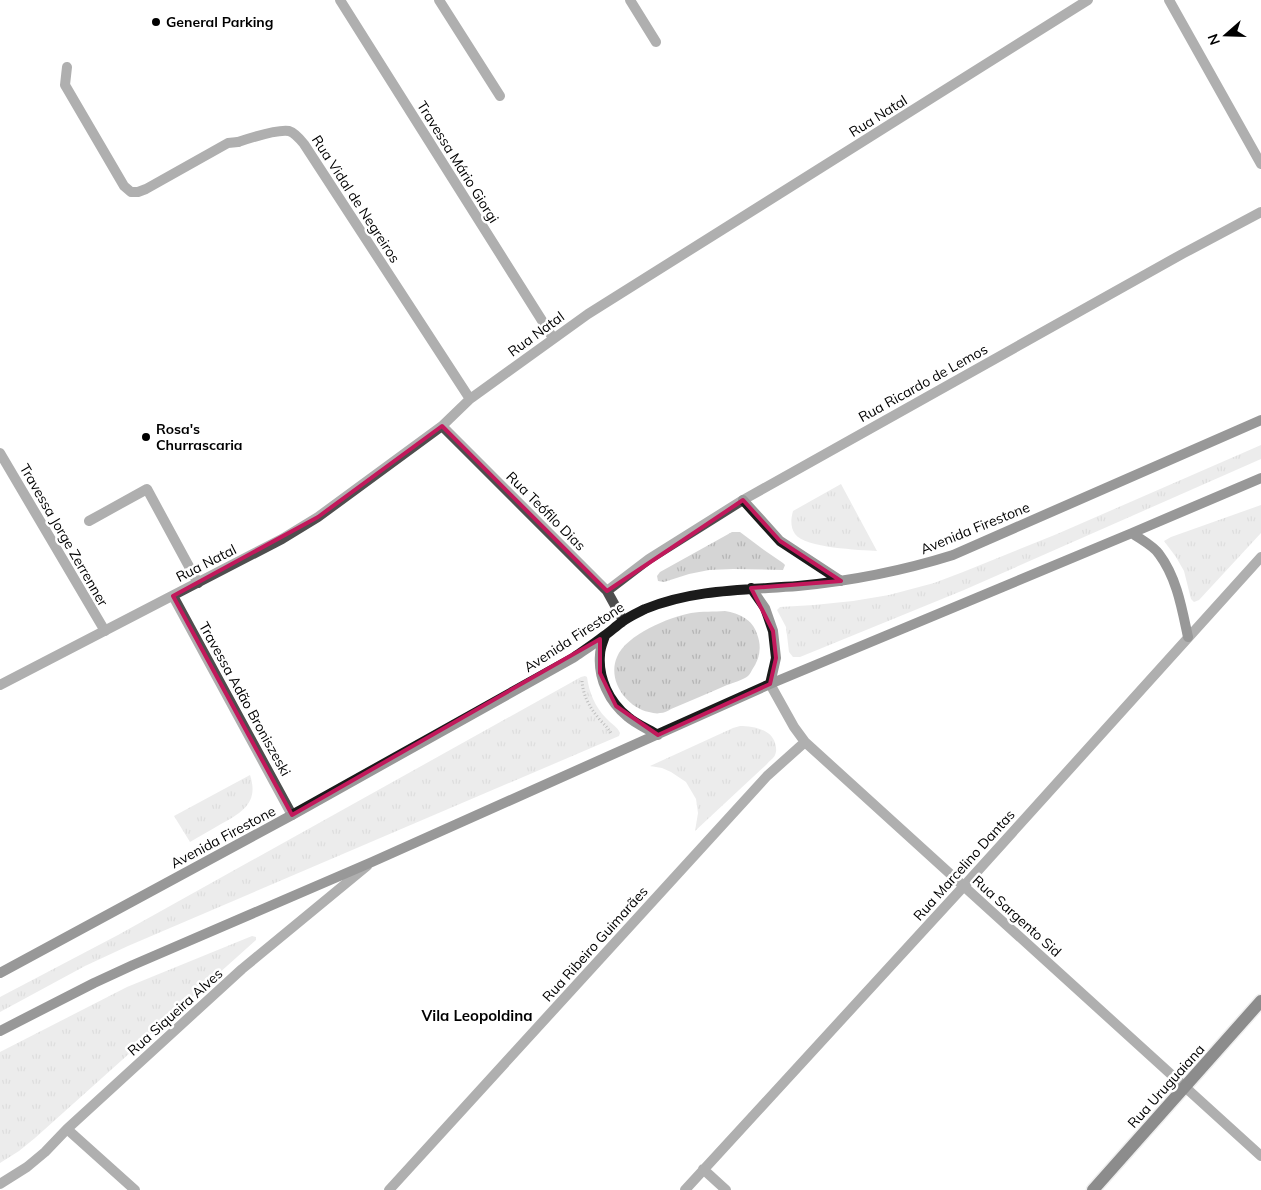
<svg xmlns="http://www.w3.org/2000/svg" width="1261" height="1190" font-family="Mulish,sans-serif">
<style>
.grass{fill:url(#grass-tufts)}
.lines{fill:none;stroke-linecap:round;stroke-linejoin:round}
.primary-casing{stroke:#dbdbdb;stroke-width:15}
.path{stroke:#707070;stroke-width:3;stroke-dasharray:1 2.5;stroke-linecap:butt}
.service{stroke:#4e4e4e;stroke-width:10}
.minor{stroke:#4e4e4e;stroke-width:10}
.secondary{stroke:#1b1b1b;stroke-width:10}
.primary{stroke:#000;stroke-width:12}
.marked{fill:none;stroke:#c2185b;stroke-width:4;stroke-linejoin:round}
.poi-dot{fill:#000;stroke:#fff;stroke-width:2}
.labels{text-anchor:middle;dominant-baseline:central;stroke-width:5;stroke-linejoin:round;paint-order:stroke}
.poi-label{font-size:14px;font-weight:bold;fill:#000;stroke:#fff;text-anchor:start}
.street-label{font-size:14px;fill:#000;stroke:#fff}
.neighbourhood-label{font-size:15px;font-weight:bold;fill:#000;stroke:#fff}
</style>
<defs>
<pattern id="grass-tufts" width="24" height="20" patternUnits="userSpaceOnUse" patternTransform="scale(1.25)"><rect width="24" height="20" fill="#d5d5d5"/><path d="M3 7l-1-3M5 7V3M7 7l1-3M15 17l-1-3M17 17v-4M19 17l1-3" fill="none" stroke="#b5b5b5"/></pattern>
</defs>
<rect width="100%" height="100%" fill="#fff"/>
<path class="grass" d="M1261 445V459L964 590 800 657H793L789 652 786 627 777 610 780 607 814 605 853 601 889 595 934 583 963 572 1057 534Z
M841 484 877 551C860 550 805 548 795 534 790 527 791 518 793 511Z
M1261 505V533L1199 600 1194 602 1191 599 1184 571 1176 557 1164 541 1171 537Z
M732 532H740L764 550 783 563 785 565 783 570 733 569 709 570 689 574 664 582 658 581 657 576 660 572Z
M725 611C739 613 753 620 757 634 762 647 760 658 752 670 751 672 750 674 748 676 743 680 733 683 727 685 709 693 690 701 671 709 668 711 664 713 660 713 657 714 653 713 649 712 626 707 607 680 617 657 626 635 669 617 691 613 702 611 714 612 725 611Z
M585 676 587 677C589 692 595 707 606 718 611 724 618 727 620 733L619 736 128 946 85 966 0 1012V997L118 935 581 677Z
M740 726C752 726 771 729 775 743 776 746 777 751 775 755 774 758 769 761 767 764L695 831 698 813 696 799 686 782 671 772 662 768 650 766 733 728Z
M250 775C259 802 243 812 221 824 211 830 200 836 190 842L174 816Z
M252 936 256 937V940L35 1138 19 1151 0 1163V1052L127 987Z"/>
<g class="lines">
<defs>
<path id="primary" d="M1093 1190 1261 1001"/>
</defs>
<use href="#primary" class="primary-casing"/>
<path class="path" d="M582 681C583 696 590 708 600 720 605 725 609 729 612 735"/>
<path class="service" d="M340 0 553 338
M439 0 500 96
M67 67 65 85 124 186 131 192H138L146 189 228 143 238 142
M0 453 105 631
M89 521 147 489 198 583"/>
<path class="minor" d="M630 0 656 42
M1169 0 1261 164
M238 142C250 138 277 129 289 131 295 133 300 139 304 144L470 399
M442 426 607 591 623 620
M607 591 649 559 743 500 1184 253 1261 212
M173 596 292 815
M770 684 794 727 805 742 1261 1156
M0 685 282 539 318 517 442 426 470 399 588 314 1088 0
M67 1129 135 1190
M703 1169 726 1190
M0 1184 27 1167 45 1152 67 1129 242 969 367 866
M389 1190 767 776 805 742
M685 1190 964 886 1261 557"/>
<path class="secondary" d="M743 500 780 541 841 581
M1132 533C1140 539 1154 546 1159 554 1177 578 1182 609 1188 637
M751 588 765 608 773 631 776 658 770 684
M605 636C603 642 600 648 600 655 598 678 609 702 628 717 636 724 648 729 658 735
M0 973 292 815 573 658C583 651 594 644 604 636 610 632 616 626 622 622 628 617 637 613 645 609 693 589 746 590 798 586 851 581 902 571 953 555L1261 420
M0 1031 94 983 133 965 372 862 770 684 1132 533 1261 478"/>
<use href="#primary" class="primary"/>
</g>
<path d="M0 0H1261V1190H0ZM442 426 607 591 743 500 780 541 841 581 751 588 773 631 776 658 770 684 658 735 616 706 600 673V639L292 815 173 596 318 517Z" fill="#fff" fill-opacity=".55" fill-rule="evenodd"/>
<path class="marked" d="M442 426 607 591 743 500 780 541 841 581 751 588 773 631 776 658 770 684 658 735 616 706 600 673V639L292 815 173 596 318 517Z"/>
<g class="poi-dot">
<circle cx="156" cy="22" r="5"/>
<circle cx="146" cy="437" r="5"/>
</g>
<g class="labels">
<g class="poi-label">
<text x="166" y="22">General Parking</text>
<text x="156" y="429">Rosa's<tspan x="156" dy="16">Churrascaria</tspan></text>
</g>
<g class="street-label">
<text transform="translate(878 116) rotate(-32)">Rua Natal</text>
<text transform="translate(458 162) rotate(58)">Travessa Mário Giorgi</text>
<text transform="translate(356 199) rotate(57)">Rua Vidal de Negreiros</text>
<text transform="translate(536 334) rotate(-36)">Rua Natal</text>
<text transform="translate(923 383) rotate(-29)">Rua Ricardo de Lemos</text>
<text transform="translate(546 511) rotate(45)">Rua Teófilo Dias</text>
<text transform="translate(975 528) rotate(-22)">Avenida Firestone</text>
<text transform="translate(64 535) rotate(60)">Travessa Jorge Zerrenner</text>
<text transform="translate(206 563) rotate(-27)">Rua Natal</text>
<text transform="translate(574 637) rotate(-33)">Avenida Firestone</text>
<text transform="translate(245 699) rotate(61)">Travessa Adão Broniszeski</text>
<text transform="translate(223 837) rotate(-28)">Avenida Firestone</text>
<text transform="translate(964 865) rotate(-48)">Rua Marcelino Dantas</text>
<text transform="translate(1017 916) rotate(42)">Rua Sargento Sid</text>
<text transform="translate(595 944) rotate(-48)">Rua Ribeiro Guimarães</text>
<text transform="translate(175 1012) rotate(-42)">Rua Siqueira Alves</text>
<text transform="translate(1166 1086) rotate(-48)">Rua Uruguaiana</text>
</g>
<g class="neighbourhood-label">
<text x="477" y="1015">Vila Leopoldina</text>
</g>
</g>
<g transform="translate(1226 35) rotate(250)" stroke="#ffffff" stroke-width="4" paint-order="stroke">
<path d="M0-4L9 19L0 12L-9 19Z" fill="#000000"/>
<text y="-8" font-size="14" font-weight="bold" text-anchor="middle" fill="#000000">N</text>
</g>
</svg>
